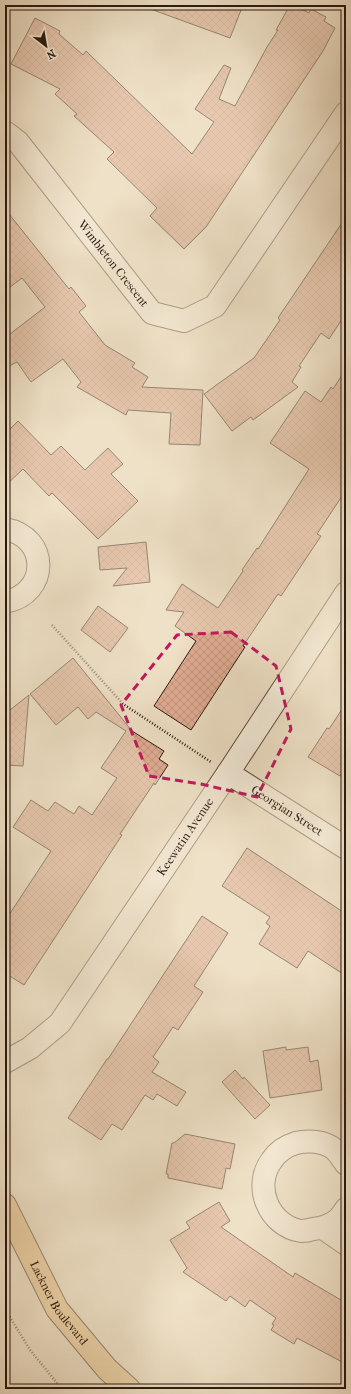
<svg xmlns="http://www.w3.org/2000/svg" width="351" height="1394" font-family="'IM FELL French Canon',serif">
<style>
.building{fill:url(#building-cross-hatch);stroke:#2a180e}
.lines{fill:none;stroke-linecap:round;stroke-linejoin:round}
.minor-casing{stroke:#5b4a3c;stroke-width:24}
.major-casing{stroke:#2a180e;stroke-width:24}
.path{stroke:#2a180e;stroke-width:2.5;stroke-dasharray:1 2;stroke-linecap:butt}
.minor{stroke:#f5ecdb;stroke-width:22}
.major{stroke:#e8c084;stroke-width:22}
.marked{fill:none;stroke:#c2185b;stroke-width:3;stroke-dasharray:8 5;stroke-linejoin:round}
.labels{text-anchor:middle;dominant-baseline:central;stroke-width:3;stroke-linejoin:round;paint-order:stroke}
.street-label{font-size:12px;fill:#2a180e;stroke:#f5ecdb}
</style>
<defs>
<pattern id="building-cross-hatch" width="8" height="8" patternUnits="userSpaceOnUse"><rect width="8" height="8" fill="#e0ac93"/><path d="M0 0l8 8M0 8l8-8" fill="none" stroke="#c0937e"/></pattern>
</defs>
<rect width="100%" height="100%" fill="#efe1c7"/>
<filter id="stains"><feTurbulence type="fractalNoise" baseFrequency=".005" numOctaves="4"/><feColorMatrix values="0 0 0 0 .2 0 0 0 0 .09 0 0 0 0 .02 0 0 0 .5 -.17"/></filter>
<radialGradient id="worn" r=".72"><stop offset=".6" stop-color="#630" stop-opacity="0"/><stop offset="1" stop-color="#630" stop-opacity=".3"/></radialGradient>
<path class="building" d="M146 5H243L230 38 145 7Z
M290 5H293L309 13 311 9 326 17 324 21 335 28 323 51 206 227 184 249 150 216 157 208 107 159 114 152 74 116 77 114 55 94 60 89 11 64 35 18 60 31 59 34 83 55 86 51 192 154 214 122 195 109 224 65 231 68 219 99 235 106 267 47 278 30H276Z
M5 209 69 289 71 287 86 306 79 312 105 345 135 363 132 367 148 377 142 387 203 390 200 445 169 444 171 413 128 410 126 415 77 387 81 382 63 359 31 382 17 362 5 368V338L45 307 22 278 5 291Z
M346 217V313L329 339 321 333 299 366 301 367 292 382 298 387 253 420 251 417 232 431 204 394 254 358 280 320 278 318Z
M346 369V490L317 534 321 536 281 596 278 594 243 646 245 647 191 730 154 706 196 641 175 626 184 612 166 610 182 584 218 608 243 571 242 570 257 548 258 549 309 469 270 443 305 391 321 402 331 387 333 389Z
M18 421 51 455 61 446 85 470 108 448 123 464 111 474 138 501 98 539 52 493 49 496 23 469 5 486V434Z
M146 542 150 582 113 586 127 568 100 570 98 547Z
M98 606 128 628 110 652 81 630Z
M73 658 132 731 164 751 159 759 168 765 155 785 154 783 120 834 122 835 24 985 5 973V921L51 851 13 827 31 800 48 811 55 802 74 814 79 806 92 815 117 778 101 768 126 731 96 712 88 719 78 707 56 725 30 694Z
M29 695 23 766 5 765V714Z
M346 703V767L340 776 308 757 327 728 329 729Z
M247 848 346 914V976L308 951 297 968 259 944 270 926 266 923 270 917 222 886Z
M202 916 228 933 194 986 203 992 178 1030 173 1027 153 1057 159 1062 152 1072 186 1092 177 1106 157 1094 153 1100 145 1095 122 1130 112 1124 101 1140 68 1118 107 1059H108Z
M286 1047V1050L308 1047 310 1062 318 1060 322 1090 270 1098 263 1051Z
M235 1070 243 1079 244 1077 270 1105 255 1119 222 1082Z
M185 1134 235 1144 230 1169 226 1168 222 1189 168 1178V1174H166L172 1143H174Z
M219 1202 230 1221 221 1227 293 1277 295 1273 346 1303V1364L297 1338 294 1344 271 1330 274 1325 272 1324 276 1318 250 1300 245 1307 230 1296 226 1301 183 1272 187 1268 170 1240 190 1228 186 1222Z"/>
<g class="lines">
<defs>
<g id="minor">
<path id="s1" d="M5 132 18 142 152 313 184 321 215 306 346 113"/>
<path d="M5 529C50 537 49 594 5 602"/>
<path id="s2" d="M228 773 346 848"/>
<path id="s3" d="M5 1062 30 1048 60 1023 228 773 346 593"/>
<path d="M346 1164C342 1159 339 1153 334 1149 324 1141 308 1140 296 1143 286 1146 278 1151 272 1160 252 1186 269 1226 301 1231 305 1231 310 1230 313 1229 322 1228 329 1226 336 1221 340 1218 343 1213 346 1209"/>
<path d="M323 1228 346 1244"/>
</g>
<g id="major">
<path id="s4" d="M5 1205 57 1309 107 1369 129 1389"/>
</g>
</defs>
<use href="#minor" class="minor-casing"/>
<use href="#major" class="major-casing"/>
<path class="path" d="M52 625 123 704 211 762
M5 1309 30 1350 62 1389"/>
<use href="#minor" class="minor"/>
<use href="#major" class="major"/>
</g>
<path d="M0 0H351V1394H0ZM231 632 276 666 291 729 257 797 201 784 149 776 121 705 177 635Z" fill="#efe1c7" fill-opacity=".55" fill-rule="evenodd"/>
<path class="marked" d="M231 632 276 666 291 729 257 797 201 784 149 776 121 705 177 635Z"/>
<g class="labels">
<g class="street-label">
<text stroke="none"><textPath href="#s1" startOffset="171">Wimbleton Crescent</textPath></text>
<text stroke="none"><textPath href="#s2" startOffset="70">Georgian Street</textPath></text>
<text stroke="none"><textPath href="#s3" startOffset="292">Keewatin Avenue</textPath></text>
<text stroke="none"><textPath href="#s4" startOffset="112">Lackner Boulevard</textPath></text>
</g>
</g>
<rect width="351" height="1394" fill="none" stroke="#efe1c7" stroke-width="20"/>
<rect x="6" y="6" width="339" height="1382" fill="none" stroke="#2a180e" stroke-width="2"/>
<rect x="10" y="10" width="331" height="1374" fill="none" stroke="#2a180e"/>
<g transform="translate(46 46) rotate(149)" stroke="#f5ecdb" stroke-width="3" paint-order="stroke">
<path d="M0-3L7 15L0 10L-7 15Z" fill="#2a180e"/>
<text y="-6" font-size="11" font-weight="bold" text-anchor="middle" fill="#2a180e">N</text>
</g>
<rect width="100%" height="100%" filter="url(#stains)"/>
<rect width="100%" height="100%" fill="url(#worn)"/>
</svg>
